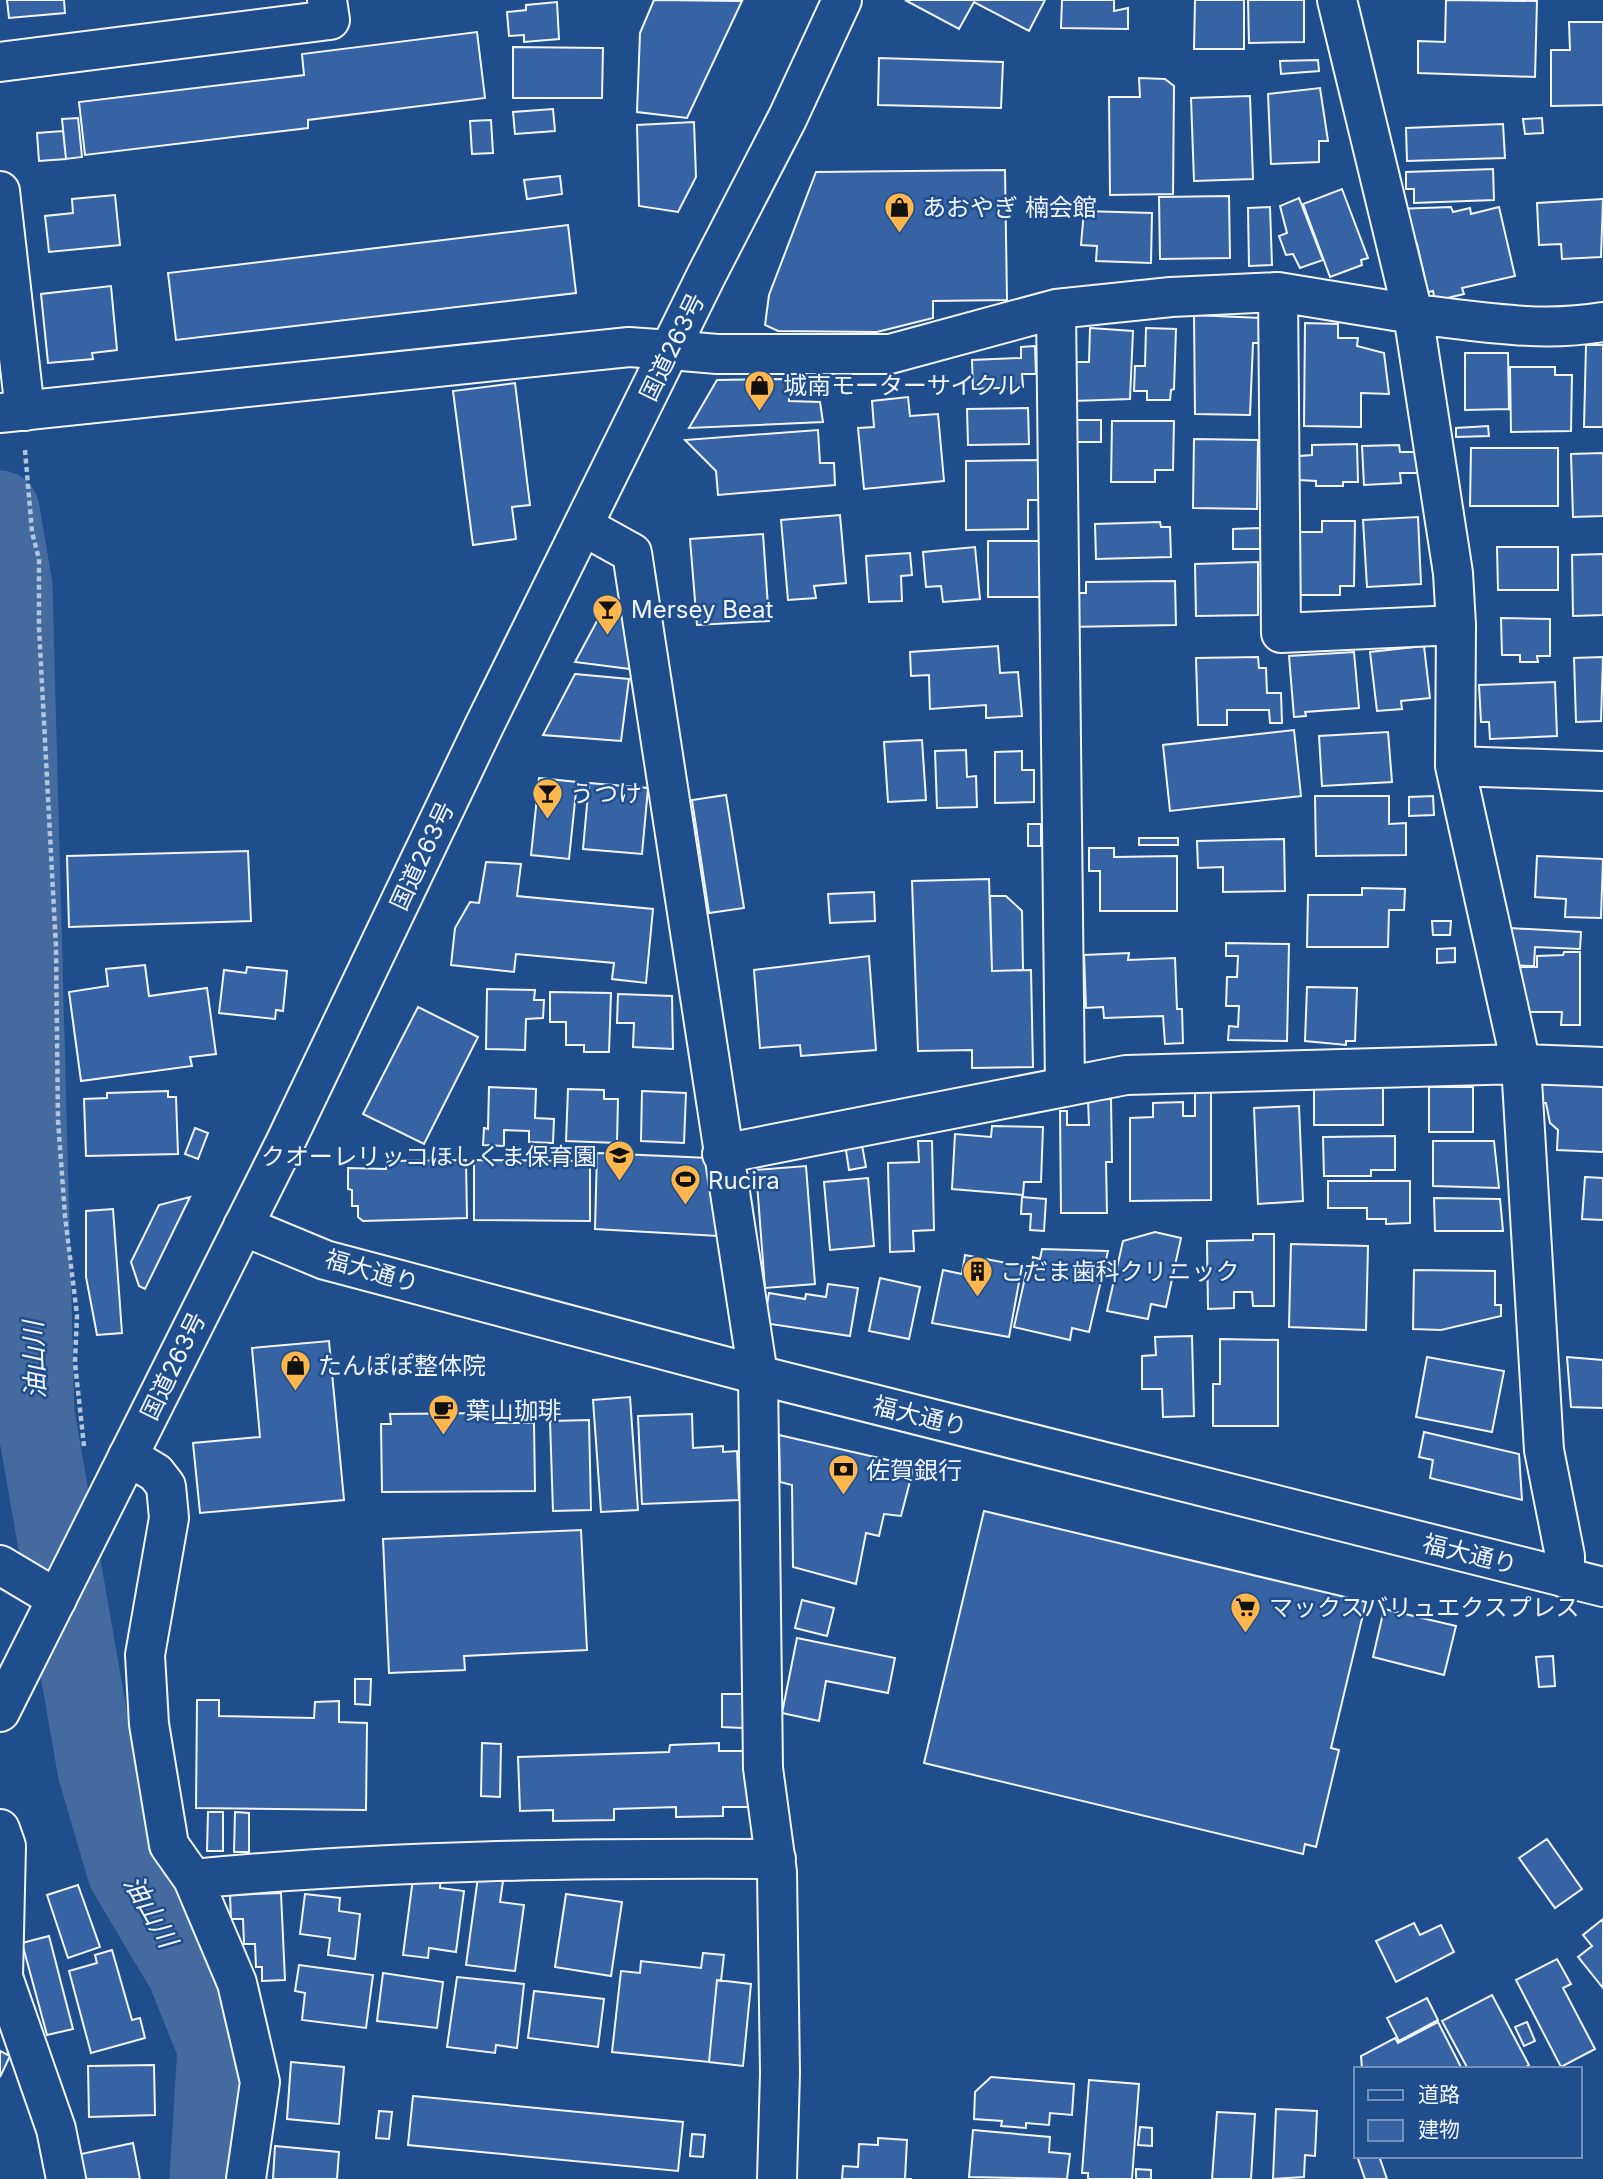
<svg xmlns="http://www.w3.org/2000/svg" width="1603" height="2179" font-family="Inter,'Noto Sans JP',sans-serif">
<style>
.lines{fill:none;stroke-linecap:round;stroke-linejoin:round}
.river{stroke:#446ba0;stroke-width:79}
.building{fill:#3563a3;stroke:#f2f6ff;stroke-width:2}
.street-casing{stroke:#f2f6ff;stroke-width:42}
.secondary-casing{stroke:#f2f6ff;stroke-width:42}
.highway-casing{stroke:#f2f6ff;stroke-width:42}
.path{stroke:#b3c4dc;stroke-width:4.5;stroke-dasharray:5 3.5;stroke-linecap:butt}
.street{stroke:#1f4e8c;stroke-width:38}
.secondary{stroke:#1f4e8c;stroke-width:38}
.highway{stroke:#1f4e8c;stroke-width:38}
.labels{text-anchor:middle;dominant-baseline:central;stroke-width:5;stroke-linejoin:round;paint-order:stroke}
.poi-label{font-size:24px;fill:#f2f6ff;stroke:#1f4e8c;text-anchor:start}
.street-label{font-size:24px;fill:#f2f6ff;stroke:#1f4e8c}
.water-label{font-size:26px;font-style:italic;fill:#f2f6ff;stroke:#1f4e8c}
</style>
<rect width="100%" height="100%" fill="#1f4e8c"/>
<g class="lines">
<path class="river" d="M0 510 13 586 35 1414 97 1770 127 1872 186 1971 217 2048 209 2179"/>
</g>
<path class="building" d="M7 0H64L65 13 9 18Z
M654 0 742 1 687 118 637 112 640 33Z
M905 0H1045L1029 31 974 2 959 29Z
M1062 0H1114V11L1128 8V29L1061 28Z
M1195 0H1244V49H1194Z
M1248 0H1304V42L1249 43Z
M1446 0 1537 1 1535 77 1418 73V41L1445 42Z
M557 2 559 39 524 42V35L509 36 507 12 526 10V5Z
M1569 22H1603V105L1551 106V50H1570Z
M477 32 485 98 308 120V128L85 155 79 102 304 75 302 54Z
M513 47 603 48 602 98H513Z
M879 58 1003 62 1001 108 878 105Z
M1318 60 1319 71 1281 74 1280 61Z
M1139 78 1165 79 1174 86 1173 194 1110 195 1109 97H1140Z
M1320 88 1328 141H1319V162L1271 164 1268 94Z
M1250 96 1253 179 1194 181 1191 98Z
M553 109 555 131 515 134 513 112Z
M78 118 82 157 66 159 62 119Z
M1542 118 1543 133 1525 134 1523 119Z
M491 120 493 153 472 154 470 121Z
M694 122 696 177 678 212 639 206 637 125Z
M1503 124 1505 158 1407 161 1406 128Z
M63 131 66 159 39 161 37 133Z
M1493 169 1494 200 1414 203V189H1406V172Z
M1005 170 1007 300 933 301V318L877 332 778 331 765 325 769 295 816 172Z
M560 176 562 194 527 199 524 180Z
M1342 189 1368 258 1361 260 1362 265 1330 277 1303 204Z
M115 195 120 245 49 252 45 216 73 213 72 199Z
M1229 196 1230 258 1160 259 1159 197Z
M1299 198 1323 260 1300 268 1293 254 1286 255 1279 236 1287 233 1280 206Z
M1603 199 1601 257 1562 259 1561 244 1539 245 1537 203Z
M1270 207 1272 265 1249 266 1248 208Z
M1451 207 1453 212 1470 208 1471 214 1499 207 1515 276 1462 288 1464 294 1435 301 1433 291 1428 292 1417 244 1405 247 1395 209Z
M1084 211 1152 213 1151 263 1096 261 1097 246 1081 245Z
M568 225 576 293 176 340 168 273Z
M111 286 117 350 92 353 93 359 48 363 41 294Z
M1194 315 1261 318V343H1253L1250 415 1195 414Z
M1305 323 1338 324V338H1358L1357 346 1384 353 1389 394 1361 393V427L1304 426Z
M1090 328 1133 331 1130 399 1074 401 1075 362H1089Z
M1146 328 1176 329 1174 389 1171 390 1170 400H1147V391H1134L1135 366H1145Z
M1586 345H1603V427H1584Z
M1035 346 1036 374H1022L1023 387 973 389 972 360 1021 358V347Z
M1465 353H1508L1509 409 1465 410Z
M1510 367H1555V375H1572L1571 431 1511 432Z
M789 379V401L820 402 823 422 689 428 717 380Z
M515 383 530 505 512 507 516 539 473 545 453 391Z
M908 397 910 416 938 414 944 481 864 489 858 428 874 427 872 401Z
M1028 408 1029 444 968 445 967 409Z
M1076 420H1101V442H1075Z
M1112 421H1174L1173 470H1155V482H1111Z
M1488 426 1489 436 1456 437V428Z
M818 430 820 463H834L835 485 718 495 716 471 685 440Z
M1194 439 1258 440 1257 509 1193 508Z
M1357 444 1358 482H1343V486H1316V481L1299 480V456L1312 455V445Z
M1399 445 1400 452H1417L1418 473H1400L1401 483 1364 485 1362 446Z
M1471 448H1558V506H1470Z
M1603 453V516L1573 517 1571 454Z
M1040 460V500H1028V529L966 530V461Z
M840 515 846 583 814 586 816 598 788 600 781 520Z
M1418 517 1421 584 1367 587 1363 520Z
M1322 521H1355L1354 586H1340V595H1296V532H1322Z
M1160 522 1161 527H1170L1171 557 1096 559 1095 524Z
M1260 528V549H1233V529Z
M763 534 769 621 697 625 690 539Z
M988 541H1039L1040 597H988Z
M975 547 980 599 943 602 941 586 926 587 923 552Z
M1497 547H1558V590H1498Z
M910 553 912 575 901 576 902 601 869 602 866 556Z
M1603 554V615L1573 616 1572 555Z
M1258 562V615L1196 616 1195 564Z
M1175 581 1176 625 1067 627V593H1086V582Z
M604 608 625 611 630 669 575 662Z
M1501 618 1550 619V656H1537L1538 662H1520V655H1502Z
M998 646 1000 673 1018 672 1022 716 986 718V705L930 709 929 675 911 676 910 652Z
M1424 646 1430 698 1401 701 1402 709 1377 711 1370 652Z
M1354 652 1359 708 1305 712 1306 716 1294 717 1289 656Z
M1258 657 1259 668H1266L1267 693H1281L1282 723H1270L1269 710H1227V725H1198L1196 658Z
M1603 657 1601 721 1576 722 1574 658Z
M575 674 629 679 621 741 543 735Z
M1555 682 1557 736 1490 739 1489 722H1481L1479 685Z
M1294 730 1301 796 1170 811 1163 745Z
M1388 732 1392 782 1322 786 1319 736Z
M922 740 926 800 888 802 884 742Z
M966 750 967 777 976 776 977 807 937 808 935 751Z
M1022 751V770H1034V802L995 803V752Z
M539 778 577 782 569 859 531 855Z
M589 783 648 788 642 854 583 849Z
M726 795 744 908 709 913 692 800Z
M1315 796H1389V824L1406 823V855L1316 856Z
M1433 796 1434 815 1409 816V797Z
M1028 824H1041V846H1028Z
M1139 838H1178V845H1139Z
M1284 839 1285 891 1223 892V867L1198 868 1197 841Z
M1089 848H1114V857L1177 856V911H1100V871H1089Z
M248 851 251 921 69 927 67 856Z
M1537 856 1603 859 1601 918 1565 917 1566 899 1535 897Z
M486 862 521 864 517 896 653 909 646 983 612 979 614 963 516 954 514 972 451 965 455 928 470 902 479 903Z
M989 879 992 971 1031 970 1033 1067 972 1068V1050L918 1051 912 881Z
M1362 888 1405 889 1404 910H1389L1388 947H1307L1308 895H1362Z
M874 892 875 921 830 923 828 894Z
M990 896H1006L1022 911 1023 970 992 971Z
M1432 921H1451L1450 935H1433Z
M1510 928 1581 932 1580 949 1535 947 1534 966 1507 965Z
M1226 943 1289 944 1287 1041 1228 1040 1229 1026 1238 1027 1239 1006H1226L1227 977H1237L1238 956H1226Z
M1455 948V962L1437 963V949Z
M1564 952H1580V1025H1561L1562 1012H1520L1515 967H1537V956L1563 955Z
M1129 953 1128 960 1175 958 1177 1009H1182L1183 1043 1165 1044 1163 1016 1104 1018 1103 1007 1086 1008 1084 955Z
M869 956 876 1050 801 1056 800 1045 760 1048 754 970Z
M145 965 149 996 207 988 216 1054 190 1057 192 1066 81 1081 69 992 108 986 106 969Z
M247 967 287 971 283 1011 276 1010 275 1019 219 1013 224 970 246 973Z
M1307 987 1357 988 1355 1041H1346V1045L1305 1041Z
M487 989 535 990 534 1000H544L543 1018 526 1019 525 1050 486 1049Z
M550 992 611 993 609 1052H584V1045H566V1022H550Z
M618 994 672 996 673 1049 633 1047 634 1023H617Z
M418 1007 478 1037 424 1144 363 1114Z
M1314 1083H1383V1125H1314Z
M1540 1084 1603 1085V1152L1557 1150 1558 1130 1550 1123 1546 1103H1540Z
M489 1087 536 1089 535 1118 554 1119 553 1143 529 1142V1131L504 1130V1146L483 1145 484 1128 488 1129Z
M1429 1087H1473V1132H1429Z
M568 1089 604 1090V1099H618L617 1143 566 1141Z
M1195 1090H1211V1200L1130 1201V1118L1153 1117V1103L1183 1102V1116H1195Z
M168 1091V1097H176L178 1154 86 1156 84 1099 107 1098V1093Z
M642 1091 686 1093 684 1143 641 1141Z
M1111 1099 1112 1162H1106L1107 1213H1061L1060 1111H1067V1125H1089L1088 1100Z
M1299 1106 1303 1201 1258 1204 1254 1108Z
M992 1126 1043 1127 1041 1182H1024L1023 1195 952 1189 955 1134 991 1137Z
M195 1128 208 1133 198 1159 185 1154Z
M1395 1136V1170H1371V1176H1324L1323 1137Z
M861 1140 866 1167 849 1170 845 1144Z
M918 1141H932L934 1230 913 1231 914 1251 890 1252 888 1163 919 1162Z
M1433 1141H1494L1499 1188 1433 1186Z
M597 1153 709 1158 718 1236 595 1229Z
M466 1160 467 1218 363 1221 358 1217V1206H352V1190L348 1189V1168L386 1169 388 1161Z
M474 1160 590 1161V1221L474 1220Z
M806 1166 815 1284 765 1288 756 1170Z
M1585 1177 1603 1178V1220L1582 1219Z
M868 1178 874 1246 830 1250 824 1182Z
M1328 1181H1410V1223L1386 1224V1219H1367V1208H1328Z
M190 1197 145 1289 139 1286 131 1262 159 1205Z
M1022 1197 1046 1199 1044 1231 1030 1230 1031 1214H1021Z
M1434 1198 1500 1199 1503 1231H1435Z
M113 1209 122 1333 97 1335 86 1277V1211Z
M1155 1232 1181 1238 1166 1307 1151 1304 1148 1319 1107 1311 1123 1241Z
M1253 1234H1274V1306H1253L1252 1292H1234V1308L1208 1309 1207 1241 1253 1240Z
M1291 1244 1368 1246 1366 1330 1289 1327Z
M1042 1249 1108 1251 1089 1332 1072 1328 1070 1340 1014 1327 1026 1273 1030 1274 1033 1257 1040 1259Z
M965 1255 1022 1266 1009 1337 932 1323 943 1270 962 1274Z
M1414 1270 1495 1271V1305H1501V1316L1441 1330 1413 1329Z
M880 1278 920 1287 909 1339 869 1331Z
M828 1284 858 1288 850 1336 764 1323 769 1293 805 1299 806 1294 826 1297Z
M1192 1336 1194 1416 1163 1417 1162 1389H1142V1356L1156 1355 1155 1337Z
M1220 1339 1278 1340V1426H1213V1384H1220Z
M329 1341 344 1500 200 1513 193 1443 260 1437 252 1348Z
M1427 1357 1504 1371 1492 1432 1416 1417Z
M1567 1357 1603 1360V1408L1571 1407Z
M630 1397 638 1510 601 1512 593 1400Z
M495 1413V1423H534L535 1491 382 1492 381 1424H391L390 1414Z
M692 1414 693 1448 723 1446V1452L737 1451 739 1500 642 1504 638 1416Z
M589 1420 591 1510 553 1511 550 1421Z
M1424 1432 1519 1454 1522 1500 1430 1478 1433 1460 1419 1457Z
M779 1435 914 1466 901 1516 884 1514 879 1536 866 1533 856 1584 793 1567 792 1485 780 1482Z
M984 1511 1366 1602 1331 1748 1339 1750 1316 1847 1305 1844 1303 1854 924 1763Z
M581 1530 587 1650 464 1656 465 1670 389 1673 383 1539Z
M802 1600 834 1608 827 1636 795 1628Z
M1384 1609 1456 1626 1444 1675 1373 1657Z
M797 1638 895 1658 888 1693 826 1681 819 1721 782 1713Z
M1553 1656 1555 1686 1539 1687 1536 1657Z
M355 1679H371L370 1705 355 1704Z
M722 1694H743V1728L722 1727Z
M197 1700H219V1716L314 1718 315 1702 339 1701V1722L367 1723 366 1810 196 1808Z
M482 1743 501 1744 500 1797 481 1796Z
M719 1743V1751H747L749 1807H723V1816L676 1817V1807L614 1809V1820L553 1821V1810L520 1811 518 1757 669 1752 670 1745Z
M208 1812H223V1851H207Z
M235 1812 249 1813V1852H234Z
M1547 1839 1582 1889 1555 1908 1519 1858Z
M414 1871 441 1875 440 1888 464 1891 456 1952 429 1948 428 1958 403 1955Z
M478 1877 503 1881 500 1902 524 1905 515 1971 466 1965Z
M78 1885 100 1947 68 1958 47 1895Z
M281 1893 285 1980 262 1981V1967H256L255 1944H244L243 1919H231L230 1895Z
M305 1894 340 1898 339 1911 360 1914 355 1959 328 1955 330 1938 300 1934Z
M566 1894 622 1902 611 1976 555 1967Z
M1603 1919V1988L1578 1957 1592 1946 1583 1935Z
M1414 1923 1420 1935 1441 1925 1454 1952 1396 1982 1376 1941Z
M49 1936 73 2029 47 2035 22 1943Z
M112 1950 132 2020 140 2018 145 2038 91 2053 69 1971 97 1963 95 1955Z
M703 1953 724 1955 721 1981 717 1980 709 2062 612 2052 621 1971 640 1973 641 1961 701 1968Z
M1557 1959 1571 1984 1563 1988 1595 2049 1561 2067 1516 1980Z
M299 1965 373 1975 366 2028 302 2020 305 1993 295 1991Z
M383 1973 443 1982 437 2028 377 2021Z
M457 1977 524 1984 517 2048 496 2045 495 2053 447 2047Z
M717 1980 751 1984 743 2066 709 2062Z
M534 1991 604 1999 598 2047 528 2038Z
M1492 1995 1529 2065 1523 2069H1468L1442 2021Z
M1427 1998 1438 2020 1399 2041 1387 2018Z
M1438 2022 1462 2069H1362L1361 2056 1395 2038 1398 2043Z
M1527 2022 1535 2041 1524 2046 1515 2027Z
M0 2051 10 2056 0 2077Z
M291 2062 344 2067 339 2124 287 2119Z
M154 2065 155 2115 89 2117 88 2066Z
M991 2077 1074 2084 1072 2115 1050 2113 1049 2125 1026 2123V2128L1001 2126 1002 2121 974 2119 975 2092Z
M1089 2080 1139 2084 1132 2179H1088V2173H1082Z
M413 2096 683 2122 678 2171 408 2145Z
M1276 2109 1317 2111 1315 2156 1305 2155 1304 2177 1273 2179Z
M379 2111 392 2112 389 2139 376 2138Z
M1217 2112 1255 2114 1251 2179H1212Z
M1140 2127 1152 2128V2146L1138 2145Z
M973 2130 1050 2137 1049 2152 1070 2154 1067 2179 969 2177Z
M692 2134 705 2135 703 2157 690 2156Z
M878 2138 907 2140 905 2179H912H842L843 2166 858 2167 859 2144 878 2145Z
M133 2143 140 2179H77L72 2156Z
M275 2146 339 2152 337 2179H273Z
M1357 2156H1379L1387 2179H1365Z
M1136 2169 1151 2170V2179H1136Z"/>
<g class="lines">
<defs>
<path id="street" d="M0 62 330 20 327 0
M0 191 25 411
M1278 292 1281 633 1456 625
M1056 309 1065 1087
M671 350 717 354H890L1056 309 1171 297 1278 292 1413 314 1337 0
M585 527 632 553 758 1375 763 1768 777 1872 780 2073 777 2179
M1455 766 1603 771
M722 1154 1126 1075 1521 1064 1603 1067
M128 1456 156 1473 166 1486 169 1518 145 1655 149 1724 169 1845 193 1879C387 1860 581 1858 776 1859
M0 1565 57 1599
M1565 1578V1556L1544 1450 1521 1064 1455 766 1456 625 1453 573 1413 314C1477 321 1539 333 1603 322
M0 1829 6 1846 3 1977 56 2129 66 2179
M193 1879 237 1983 260 2082 246 2179"/>
<path id="secondary" d="M0 413 629 347 671 350
M243 1226 325 1260 758 1375 1603 1587"/>
<path id="highway" d="M0 1712 285 1143 485 724 706 276 788 117 842 0"/>
</defs>
<use href="#street" class="street-casing"/>
<use href="#secondary" class="secondary-casing"/>
<use href="#highway" class="highway-casing"/>
<path class="path" d="M25 450 32 532 39 559V628L56 948 58 1120 65 1216 77 1315 75 1363 84 1446"/>
<use href="#street" class="street"/>
<use href="#secondary" class="secondary"/>
<use href="#highway" class="highway"/>
</g>
<defs>
<symbol id="shop-pin" viewBox="-11 -11 22 30"><path d="M0 17L-7.5 6A9.5 9.5 0 1 1 7.5 6Z" fill="#ffb74d" stroke="#1f4e8c"/><path d="M-5-2.5h2.3a2.7 3.5 0 0 1 5.4 0H5L5.5 6h-11ZM-1.5-2.5h3a1.5 2.3 0 0 0-3 0Z" fill="#111"/></symbol>
<symbol id="bar-pin" viewBox="-11 -11 22 30"><path d="M0 17L-7.5 6A9.5 9.5 0 1 1 7.5 6Z" fill="#ffb74d" stroke="#1f4e8c"/><path d="M-6-5H6L.8 .8V4.5H3.5V6h-7V4.5H-.8V.8Z" fill="#111"/></symbol>
<symbol id="school-pin" viewBox="-11 -11 22 30"><path d="M0 17L-7.5 6A9.5 9.5 0 1 1 7.5 6Z" fill="#ffb74d" stroke="#1f4e8c"/><path d="M0-5L7-2L0 1L-7-2ZM-4 1L0 2.5L4 1V4Q0 6-4 4Z" fill="#111"/></symbol>
<symbol id="stadium-pin" viewBox="-11 -11 22 30"><path d="M0 17L-7.5 6A9.5 9.5 0 1 1 7.5 6Z" fill="#ffb74d" stroke="#1f4e8c"/><path d="M0-5a6.5 5 0 1 0 0 10a6.5 5 0 1 0 0-10ZM-3.5-1.8h7v3.6h-7Z" fill="#111"/></symbol>
<symbol id="building-pin" viewBox="-11 -11 22 30"><path d="M0 17L-7.5 6A9.5 9.5 0 1 1 7.5 6Z" fill="#ffb74d" stroke="#1f4e8c"/><path d="M-4-6H4V6H1V3H-1V6H-4ZM-2.5-4.3h1.7v1.8h-1.7ZM.8-4.3h1.7v1.8H.8ZM-2.5-1h1.7V.8h-1.7ZM.8-1h1.7V.8H.8Z" fill="#111"/></symbol>
<symbol id="cafe-pin" viewBox="-11 -11 22 30"><path d="M0 17L-7.5 6A9.5 9.5 0 1 1 7.5 6Z" fill="#ffb74d" stroke="#1f4e8c"/><path d="M-5.5-4.5H6V0H3Q3 3.5 0 3.5H-2.5Q-5.5 3.5-5.5 0ZM3-3.2v2h1.7v-2ZM-6 4.5H4V6H-6Z" fill="#111"/></symbol>
<symbol id="bank-pin" viewBox="-11 -11 22 30"><path d="M0 17L-7.5 6A9.5 9.5 0 1 1 7.5 6Z" fill="#ffb74d" stroke="#1f4e8c"/><path d="M-6-4H6V4H-6ZM0-2.3a2.3 2.3 0 1 0 0 4.6a2.3 2.3 0 1 0 0-4.6Z" fill="#111"/></symbol>
<symbol id="supermarket-pin" viewBox="-11 -11 22 30"><path d="M0 17L-7.5 6A9.5 9.5 0 1 1 7.5 6Z" fill="#ffb74d" stroke="#1f4e8c"/><path d="M-6-5.5h2.5l.6 2H6L4.5 2H-2.5L-4.4-4H-6ZM-1.5 3.2a1.3 1.3 0 1 0 .1 0ZM3 3.2a1.3 1.3 0 1 0 .1 0Z" fill="#111"/></symbol>
</defs>
<g fill-rule="evenodd">
<use href="#shop-pin" x="882" y="190" width="35" height="47"/>
<use href="#shop-pin" x="742" y="368" width="35" height="47"/>
<use href="#bar-pin" x="590" y="592" width="35" height="47"/>
<use href="#bar-pin" x="530" y="776" width="35" height="47"/>
<use href="#school-pin" x="602" y="1138" width="35" height="47"/>
<use href="#stadium-pin" x="668" y="1162" width="35" height="47"/>
<use href="#building-pin" x="960" y="1254" width="35" height="47"/>
<use href="#shop-pin" x="278" y="1348" width="35" height="47"/>
<use href="#cafe-pin" x="426" y="1392" width="35" height="47"/>
<use href="#bank-pin" x="826" y="1452" width="35" height="47"/>
<use href="#supermarket-pin" x="1228" y="1590" width="35" height="47"/>
</g>
<g class="labels">
<g class="poi-label">
<text x="922" y="207">あおやぎ 楠会館</text>
<text x="783" y="385">城南モーターサイクル</text>
<text x="631" y="609">Mersey Beat</text>
<text x="570" y="793">うつけ</text>
<text x="597" y="1156" text-anchor="end">クオーレリッコほしくま保育園</text>
<text x="708" y="1180">Rucira</text>
<text x="1000" y="1271">こだま歯科クリニック</text>
<text x="318" y="1365">たんぽぽ整体院</text>
<text x="466" y="1410">葉山珈琲</text>
<text x="866" y="1470">佐賀銀行</text>
<text x="1269" y="1607">マックスバリュエクスプレス</text>
</g>
<g class="street-label">
<text transform="translate(672 347) rotate(-64)">国道263号</text>
<text transform="translate(422 856) rotate(-65)">国道263号</text>
<text transform="translate(372 1271) rotate(16)">福大通り</text>
<text transform="translate(173 1366) rotate(-64)">国道263号</text>
<text transform="translate(920 1416) rotate(14)">福大通り</text>
<text transform="translate(1470 1554) rotate(14)">福大通り</text>
</g>
<g class="water-label">
<text transform="translate(34 1360) rotate(-92)">油山川</text>
<text transform="translate(151 1911) rotate(60)">油山川</text>
</g>
</g>
<rect x="1354" y="2067" width="228" height="91" fill="#1f4e8c" stroke="#7391ba" stroke-width="2"/>
<rect x="1368" y="2090" width="35" height="10" fill="#1f4e8c" stroke="#7391ba" stroke-width="2"/>
<text x="1418" y="2102" font-size="21" fill="#f2f6ff">道路</text>
<rect x="1368" y="2120" width="35" height="21" fill="#3563a3" stroke="#7391ba" stroke-width="2"/>
<text x="1418" y="2137" font-size="21" fill="#f2f6ff">建物</text>
</svg>
